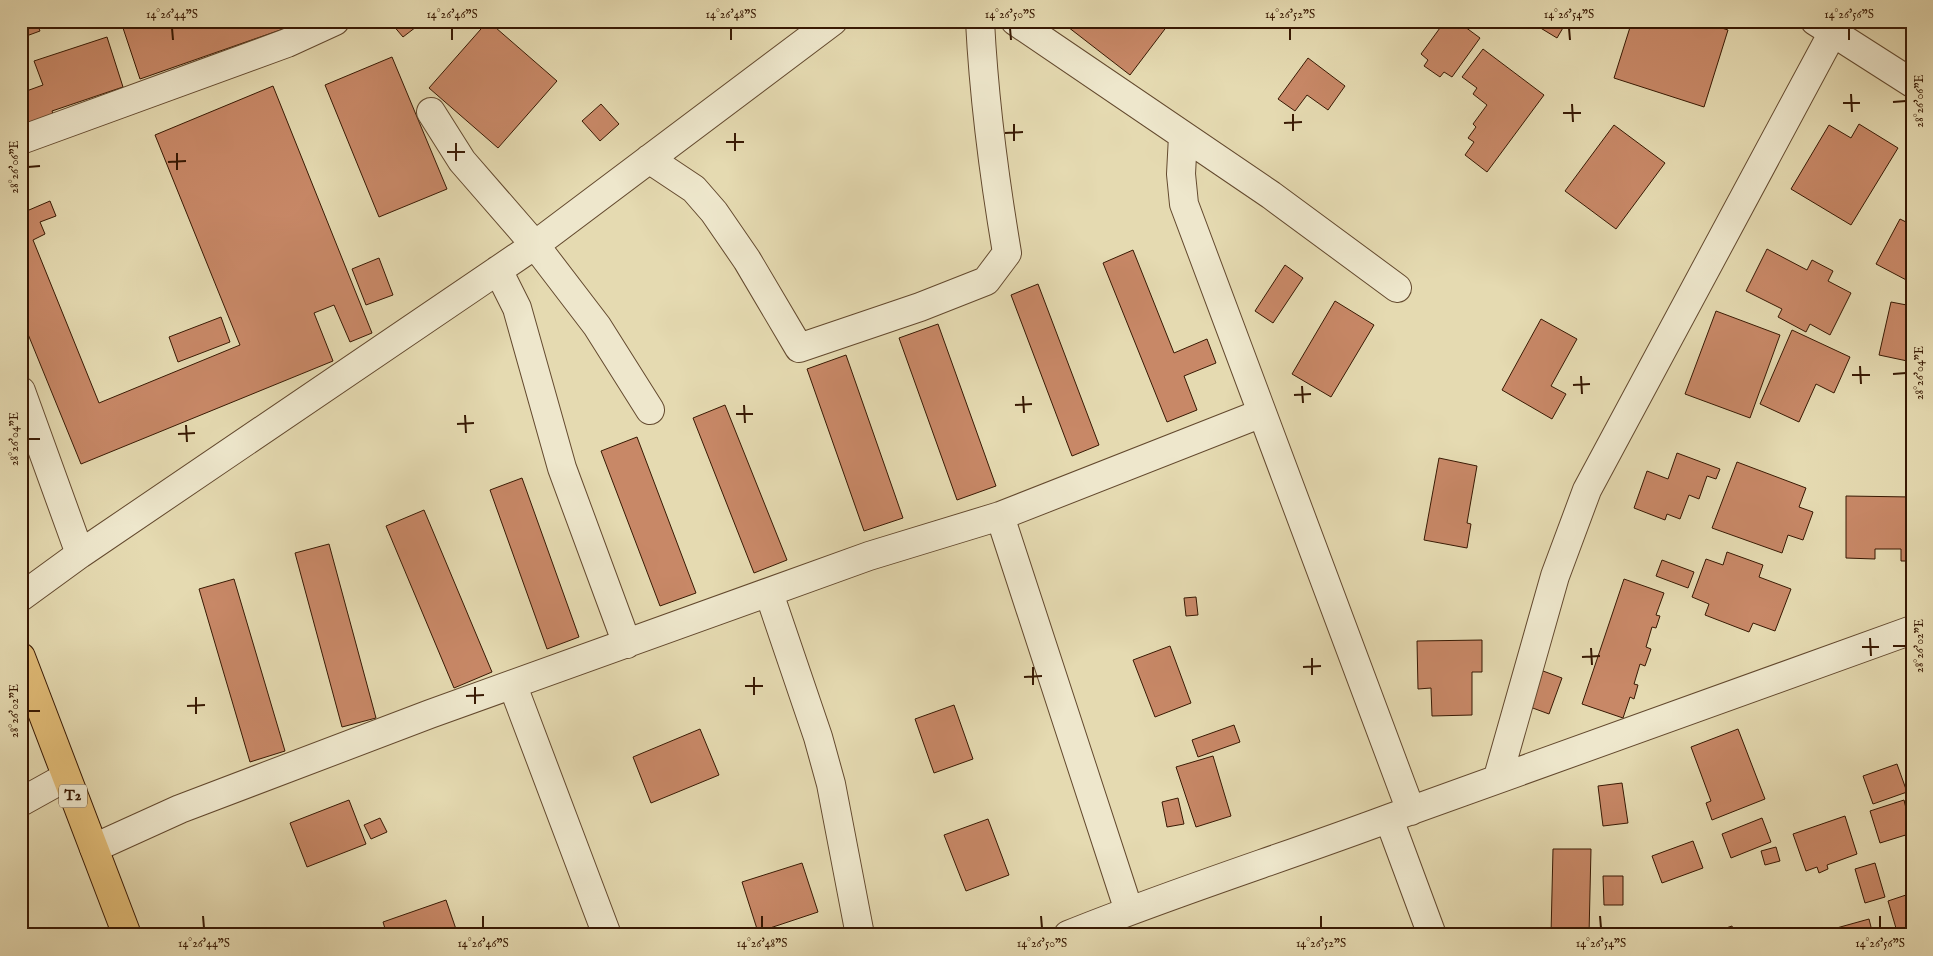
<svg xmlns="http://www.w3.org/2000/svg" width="1933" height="956" font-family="'IM FELL English',serif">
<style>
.building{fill:#c88867;stroke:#381903}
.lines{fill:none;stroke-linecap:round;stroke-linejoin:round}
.minor-casing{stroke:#63492e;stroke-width:30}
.trunk-casing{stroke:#381903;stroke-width:30}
.minor{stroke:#eee7cc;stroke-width:28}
.trunk{stroke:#e2bd78;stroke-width:28}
.ticks{fill:none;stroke:#381903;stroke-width:2}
.labels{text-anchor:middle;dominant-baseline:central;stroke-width:4;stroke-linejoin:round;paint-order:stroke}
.shield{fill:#eee7cc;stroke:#6f573f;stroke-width:1}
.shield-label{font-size:14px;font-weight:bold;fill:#381903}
.neatline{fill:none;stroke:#381903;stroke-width:2}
.ticks-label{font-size:12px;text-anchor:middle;fill:#381903}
</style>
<rect width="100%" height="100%" fill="#e5dab1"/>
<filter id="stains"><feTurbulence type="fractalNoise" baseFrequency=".004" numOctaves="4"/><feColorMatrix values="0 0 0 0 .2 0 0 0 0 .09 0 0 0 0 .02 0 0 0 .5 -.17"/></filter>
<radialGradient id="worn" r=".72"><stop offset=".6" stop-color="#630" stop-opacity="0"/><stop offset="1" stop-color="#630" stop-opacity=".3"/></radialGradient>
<path class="building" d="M21 21H36L40 31 21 38Z
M44 21H64L47 27Z
M134 21H306L140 79 122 25Z
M374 21H386L377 27Z
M395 21H411L416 27 403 37 392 24Z
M488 21 557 81 498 148 429 88Z
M1072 21H1171L1130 75 1068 27Z
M1445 21H1457L1480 38 1452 77 1444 72 1440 77 1424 66 1428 60 1421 54Z
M1529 21H1567L1557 38Z
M1632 21H1700L1728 30 1704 107 1614 78Z
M107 37 123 87 52 111 55 119 21 131V93L43 85 34 61Z
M21 49H23L27 63 21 64Z
M1483 49 1544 95 1487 172 1465 155 1474 142 1468 138 1476 127 1473 124 1487 105 1473 94 1477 88 1462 77Z
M392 57 447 189 379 217 325 85Z
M1308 58 1345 86 1328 110 1307 95 1295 111 1278 99Z
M273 86 372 333 350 342 334 305 314 313 333 361 81 464 21 317V211L22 213 50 201 56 216 40 222 45 234 33 240 99 403 240 345 155 135Z
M601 104 619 124 600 141 582 121Z
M1859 124 1898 148 1851 225 1791 189 1829 125 1851 138Z
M1614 125 1665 163 1616 229 1565 191Z
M1900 219 1912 225V283L1876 264Z
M1767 249 1807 270 1812 260 1833 271 1828 281 1851 293 1830 335 1810 324 1806 332 1778 317 1782 309 1746 291Z
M1133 250 1174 353 1207 339 1216 363 1184 376 1197 410 1167 422 1103 263Z
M379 258 393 295 366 305 352 269Z
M1285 265 1303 278 1273 323 1255 311Z
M1038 284 1099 445 1072 456 1011 295Z
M1335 301 1374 325 1331 397 1292 374Z
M1891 302 1912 306V362L1879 355Z
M1716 311 1780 335 1750 418 1685 394Z
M221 317 230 342 178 362 169 337Z
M1541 319 1577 339 1551 386 1566 394 1552 419 1502 390Z
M938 324 996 486 957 500 899 338Z
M1792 330 1850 357 1834 393 1816 384 1799 422 1760 404Z
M846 355 903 518 864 531 807 369Z
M725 405 787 560 754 573 693 418Z
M637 437 696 593 660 606 601 451Z
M1677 453 1720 469 1716 479 1707 476 1699 499 1689 495 1680 519 1667 514 1665 520 1634 508 1647 471 1668 479Z
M1439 458 1477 466 1467 523 1471 524 1467 548 1424 540Z
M1737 462 1806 488 1799 507 1813 512 1803 540 1788 535 1782 553 1712 528Z
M522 478 579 637 547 649 490 490Z
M1846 496 1912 497V561H1901V549H1875V559L1846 558Z
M424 510 492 672 454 688 386 526Z
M329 544 376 718 342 727 295 553Z
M1727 552 1763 565 1759 577 1791 589 1775 631 1753 623 1749 632 1705 615 1709 604 1692 597 1706 559 1723 565Z
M1662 560 1694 572 1688 588 1656 576Z
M234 579 285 751 250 762 199 589Z
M1624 579 1664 593 1656 615 1660 616 1656 628 1652 627 1646 647 1651 649 1645 666 1640 664 1634 684 1638 685 1634 699 1630 697 1623 718 1582 704Z
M1196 597 1198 615 1186 616 1184 598Z
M1482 640V672H1472V715L1432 716 1431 688 1418 689 1417 641Z
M1170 646 1191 703 1155 717 1133 660Z
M1543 671 1562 678 1549 714 1530 707Z
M954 705 973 759 934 773 915 719Z
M1234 725 1240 742 1198 757 1192 740Z
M700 729 719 775 651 803 633 757Z
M1738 729 1765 799 1712 820 1706 803 1711 801 1691 747Z
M1213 756 1231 816 1196 827 1176 767Z
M1897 764 1907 792 1873 804 1863 776Z
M1622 783 1628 823 1603 826 1598 786Z
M1178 798 1184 824 1167 827 1162 802Z
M349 800 366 844 307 867 290 823Z
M1904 800 1912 833 1880 843 1870 811Z
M1845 816 1857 854 1827 865 1828 869 1819 873 1817 867 1806 871 1793 834Z
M380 818 387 832 371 839 364 825Z
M1762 818 1771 842 1731 858 1722 834Z
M988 819 1009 875 966 891 944 835Z
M1693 841 1703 868 1662 883 1652 856Z
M1776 847 1780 861 1765 865 1761 851Z
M1553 849H1591L1589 935H1551Z
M802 863 818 912 758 932 742 882Z
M1875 863 1885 897 1865 903 1855 869Z
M1603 876H1623V905H1604Z
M1912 893V935H1898L1888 901Z
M446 900 458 935H387L383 922Z
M1869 919 1873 935H1835L1833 929Z
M1732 926 1735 935H1705Z"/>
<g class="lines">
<defs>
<path id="minor" d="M1015 21 1271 195 1397 288
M1815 21 1912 83
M431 112 462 161 535 245 597 326 650 410
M1183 136 1181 174 1184 204 1411 811
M21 140 287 43 335 21
M649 159 694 189 714 212 747 260 799 348 920 307 986 281 1007 253C994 176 984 100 980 21
M498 270 517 308 562 468 627 644
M21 391 80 554
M1000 516 1129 911
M769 593 818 737 831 784 860 935
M21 597 80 554 535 245 833 21
M513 686 607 935
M1498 777 1555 576 1587 490 1833 32
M21 802 66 777
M1389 819 1432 935
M94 848 180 809 430 714 869 556 1000 516 1262 413
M1068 935C1174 892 1283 858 1390 818 1564 754 1738 692 1912 630"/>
<path id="trunk" d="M21 657 127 935"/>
</defs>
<use href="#minor" class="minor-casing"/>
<use href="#trunk" class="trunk-casing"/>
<use href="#minor" class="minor"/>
<use href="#trunk" class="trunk"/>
</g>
<path class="ticks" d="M172 28 173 40M452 28V40M731 28V40M1010 28 1011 40M1290 28V40M1569 28 1570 40M1849 28V40M1851 94 1852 112M1893 102 1906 101M1843 103H1860M1572 104 1573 122M1563 113H1581M1293 114V131M1284 123 1302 122M1014 124V141M735 133V151M1005 133 1023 132M726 142H744M456 143V161M447 152H465M177 153V170M168 162 186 161M28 167 40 166M1860 366 1861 384M1893 374 1906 373M1852 375H1870M1581 376 1582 394M1573 385 1590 384M1302 386 1303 403M1294 395 1311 394M1023 396 1024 413M744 405 745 423M1015 405 1032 404M736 414H753M465 415 466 433M457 424 474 423M186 425 187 442M178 434 195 433M28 439H40M1870 638 1871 656M1893 646H1906M1862 647H1879M1591 648 1592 665M1582 657 1600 656M1312 658V675M1033 667V685M1303 667 1321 666M754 677V695M1024 677 1042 676M745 686H763M475 687V704M466 696 484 695M196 697V714M187 706 205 705M28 711H40M203 916 204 928M483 916V928M762 916V928M1041 916 1042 928M1321 916V928M1600 916 1601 928M1880 916V928"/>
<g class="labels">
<rect class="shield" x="59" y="784.5" width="28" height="23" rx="4"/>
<g class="shield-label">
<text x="73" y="796">T2</text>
</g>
</g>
<rect width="1933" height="956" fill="none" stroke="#e5dab1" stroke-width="55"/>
<rect x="28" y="28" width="1878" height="900" class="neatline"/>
<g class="ticks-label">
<text x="172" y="18">14°26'44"S</text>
<text x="452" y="18">14°26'46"S</text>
<text x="731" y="18">14°26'48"S</text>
<text x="1010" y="18">14°26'50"S</text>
<text x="1290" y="18">14°26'52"S</text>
<text x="1569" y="18">14°26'54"S</text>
<text x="1849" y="18">14°26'56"S</text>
<text transform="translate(1919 101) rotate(-90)" y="4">28°26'06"E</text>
<text transform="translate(14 167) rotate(-90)" y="4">28°26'06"E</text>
<text transform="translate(1919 373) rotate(-90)" y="4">28°26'04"E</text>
<text transform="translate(14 439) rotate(-90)" y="4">28°26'04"E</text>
<text transform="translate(1919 646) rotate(-90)" y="4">28°26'02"E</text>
<text transform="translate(14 711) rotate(-90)" y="4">28°26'02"E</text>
<text x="204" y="947">14°26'44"S</text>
<text x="483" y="947">14°26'46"S</text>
<text x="762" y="947">14°26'48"S</text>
<text x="1042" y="947">14°26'50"S</text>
<text x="1321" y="947">14°26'52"S</text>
<text x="1601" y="947">14°26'54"S</text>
<text x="1880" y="947">14°26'56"S</text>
</g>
<rect width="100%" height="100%" filter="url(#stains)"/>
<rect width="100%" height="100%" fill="url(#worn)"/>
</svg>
